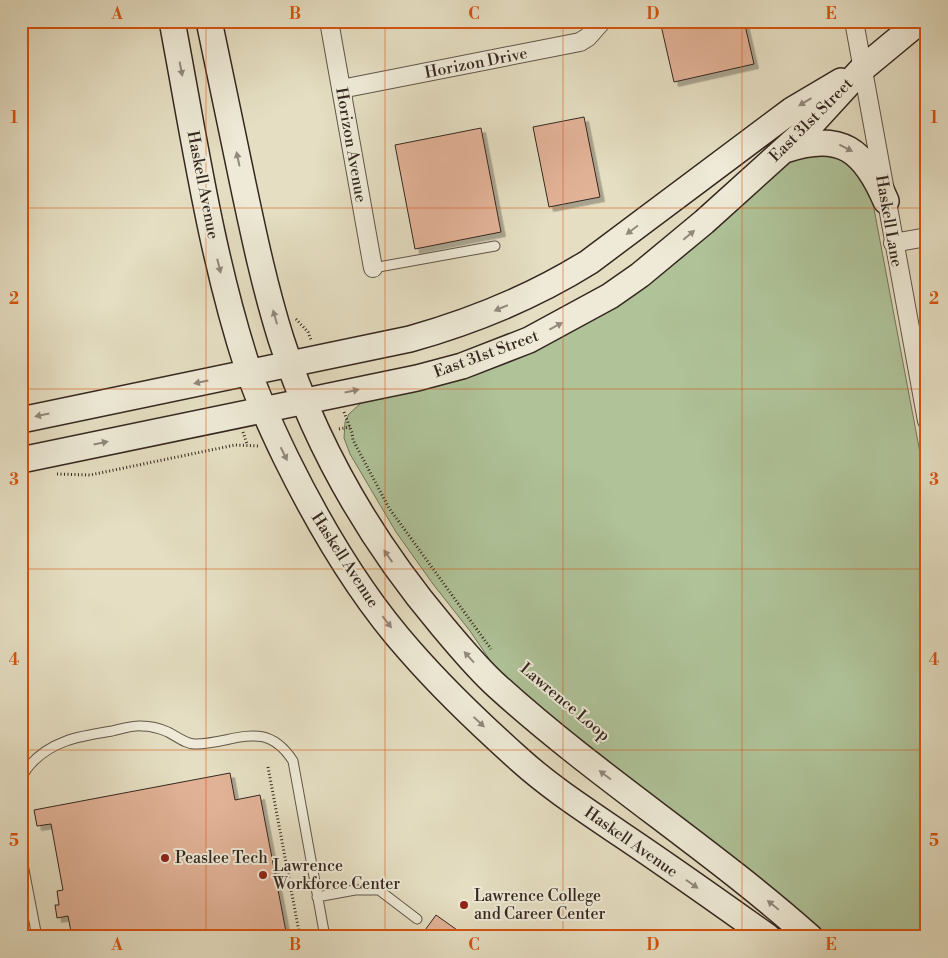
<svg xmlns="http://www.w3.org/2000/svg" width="948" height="958" font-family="'Libre Bodoni',serif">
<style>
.green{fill:#afc298;stroke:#72745c}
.building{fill:#e2b297;stroke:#352720;filter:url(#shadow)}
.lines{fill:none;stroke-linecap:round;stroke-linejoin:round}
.service-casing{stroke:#615548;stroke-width:11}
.minor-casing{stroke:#615548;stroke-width:20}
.secondary-casing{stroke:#352720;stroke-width:28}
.path{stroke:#352720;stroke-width:3;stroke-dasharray:1 2.5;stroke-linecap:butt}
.service{stroke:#eeead7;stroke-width:9}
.minor{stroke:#eeead7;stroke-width:18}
.secondary{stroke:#eeead7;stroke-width:25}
.oneway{fill:#92887c}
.grid{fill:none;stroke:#d6540e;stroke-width:1;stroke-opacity:0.55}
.poi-dot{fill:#8f2418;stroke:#eeead7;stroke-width:2}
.labels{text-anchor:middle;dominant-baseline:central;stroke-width:4;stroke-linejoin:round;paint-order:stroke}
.street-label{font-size:16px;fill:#352720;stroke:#eeead7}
.poi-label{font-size:16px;fill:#352720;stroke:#eeead7;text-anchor:start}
.neatline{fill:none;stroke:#d6540e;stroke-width:2}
.grid-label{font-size:16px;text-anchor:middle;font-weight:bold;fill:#d6540e}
</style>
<defs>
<filter id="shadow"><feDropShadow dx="4.5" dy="4.5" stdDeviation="0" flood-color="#0004"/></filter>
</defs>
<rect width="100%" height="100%" fill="#e5dec2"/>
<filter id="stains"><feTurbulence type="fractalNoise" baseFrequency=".004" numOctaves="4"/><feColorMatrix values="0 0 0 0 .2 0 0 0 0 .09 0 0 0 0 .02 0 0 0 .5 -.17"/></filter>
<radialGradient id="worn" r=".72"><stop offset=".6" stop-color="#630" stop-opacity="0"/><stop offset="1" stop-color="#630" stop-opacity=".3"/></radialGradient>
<path class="green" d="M807 155H830L850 163 871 193 927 490V937H820L571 737 494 666 470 631 433 584 396 532 350 454 344 438 345 422 349 414 361 403 490 368 788 162Z"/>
<path class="building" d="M660 21H744L754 64 674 82Z
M584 117 600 197 549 207 533 127Z
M481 128 501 232 415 249 395 145Z
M230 773 235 800 260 795 287 937H72L68 916 57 918 55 905H59L57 891 63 890 51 824 37 826 34 810Z
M436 915 467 937H420Z"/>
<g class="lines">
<defs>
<path id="service" d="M373 268 495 246
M21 779C23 773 26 770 29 766 51 740 81 736 112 731 121 729 133 725 142 726 150 726 161 729 168 732 176 736 187 745 196 744 236 743 265 718 293 761L325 937
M21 854 37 937
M317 897 355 890H379L417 919"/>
<path id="minor" d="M329 21 373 268
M854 21 927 421
M341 89 580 42 588 37 602 21
M893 243 927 237"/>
<path id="secondary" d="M172 21C194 137 211 256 248 369 258 399 272 429 286 458 320 527 359 594 410 651 444 690 482 726 520 760 551 788 587 811 622 835 671 868 719 902 768 937
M209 21C220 75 232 130 243 184 254 236 265 288 281 339 315 445 372 543 443 627 460 647 477 668 497 686 596 776 710 848 810 937
M785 150C841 131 864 150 886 201
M21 420 410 339C474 321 533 297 589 262L792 110 841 81
M21 460 417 378 462 366 529 340 610 296 640 275 704 222 807 129 862 69 920 21"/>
</defs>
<use href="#service" class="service-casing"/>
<use href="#minor" class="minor-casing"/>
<use href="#secondary" class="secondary-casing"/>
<path class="path" d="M296 319 308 332 311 340
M344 412 352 433 353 440 389 508 491 649
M339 429 350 427
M243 432 247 444
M57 474 90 475 235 445 259 446
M268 767 300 937"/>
<use href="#service" class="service"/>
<use href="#minor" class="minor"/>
<use href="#secondary" class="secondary"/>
</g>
<defs><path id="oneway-solid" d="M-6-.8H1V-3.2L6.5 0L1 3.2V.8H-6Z" transform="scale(1.25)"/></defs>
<g class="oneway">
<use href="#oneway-solid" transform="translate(181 69) rotate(79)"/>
<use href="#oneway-solid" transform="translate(805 102) rotate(149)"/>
<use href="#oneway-solid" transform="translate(846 148) rotate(27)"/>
<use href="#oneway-solid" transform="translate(238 159) rotate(-102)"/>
<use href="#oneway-solid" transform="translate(632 230) rotate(143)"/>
<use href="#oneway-solid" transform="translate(689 235) rotate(-40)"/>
<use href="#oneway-solid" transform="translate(219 266) rotate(76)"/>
<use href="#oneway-solid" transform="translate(501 308) rotate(157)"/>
<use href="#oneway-solid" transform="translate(275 317) rotate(-106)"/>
<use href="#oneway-solid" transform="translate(556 326) rotate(-28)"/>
<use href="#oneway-solid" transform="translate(201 382) rotate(168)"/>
<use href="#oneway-solid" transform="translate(352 391) rotate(-12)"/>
<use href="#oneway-solid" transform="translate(42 415) rotate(168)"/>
<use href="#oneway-solid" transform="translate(101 443) rotate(-12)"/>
<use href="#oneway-solid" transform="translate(284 454) rotate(64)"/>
<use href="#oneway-solid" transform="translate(388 556) rotate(-125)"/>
<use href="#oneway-solid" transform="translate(387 622) rotate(52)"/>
<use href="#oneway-solid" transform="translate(469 657) rotate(-132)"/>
<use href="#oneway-solid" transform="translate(479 722) rotate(43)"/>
<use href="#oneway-solid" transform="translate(605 775) rotate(-143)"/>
<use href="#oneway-solid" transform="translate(692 884) rotate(35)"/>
<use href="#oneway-solid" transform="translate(773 905) rotate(-141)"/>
</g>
<path class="grid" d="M206 21V937M385 21V937M563 21V937M742 21V937M21 208H927M21 389H927M21 569H927M21 750H927"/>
<g class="poi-dot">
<circle cx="165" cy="858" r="5"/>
<circle cx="263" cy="875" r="5"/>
<circle cx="464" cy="905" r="5"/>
</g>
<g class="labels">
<g class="street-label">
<text transform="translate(476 63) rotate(-11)">Horizon Drive</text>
<text transform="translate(811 120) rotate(-45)">East 31st Street</text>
<text transform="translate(351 145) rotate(80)">Horizon Avenue</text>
<text transform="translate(203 185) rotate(79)">Haskell Avenue</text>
<text transform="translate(889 221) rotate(80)">Haskell Lane</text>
<text transform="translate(486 354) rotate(-20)">East 31st Street</text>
<text transform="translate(345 560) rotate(57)">Haskell Avenue</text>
<text transform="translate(565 702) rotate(40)">Lawrence Loop</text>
<text transform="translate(631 842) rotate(35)">Haskell Avenue</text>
</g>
<g class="poi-label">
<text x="175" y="858">Peaslee Tech</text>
<text x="273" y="866">Lawrence<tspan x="273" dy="18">Workforce Center</tspan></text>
<text x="474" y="896">Lawrence College<tspan x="474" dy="18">and Career Center</tspan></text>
</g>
</g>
<rect width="948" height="958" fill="none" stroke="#e5dec2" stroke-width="55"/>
<rect x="28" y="28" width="892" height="902" class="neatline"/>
<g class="grid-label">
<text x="117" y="19">A</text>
<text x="295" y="19">B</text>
<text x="474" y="19">C</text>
<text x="653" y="19">D</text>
<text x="831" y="19">E</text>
<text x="14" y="123">1</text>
<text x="934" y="123">1</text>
<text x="14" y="304">2</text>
<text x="934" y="304">2</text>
<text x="14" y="485">3</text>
<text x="934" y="485">3</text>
<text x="14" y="665">4</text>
<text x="934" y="665">4</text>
<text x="14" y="846">5</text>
<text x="934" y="846">5</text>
<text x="117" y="950">A</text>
<text x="295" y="950">B</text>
<text x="474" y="950">C</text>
<text x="653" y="950">D</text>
<text x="831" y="950">E</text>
</g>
<rect width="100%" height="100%" filter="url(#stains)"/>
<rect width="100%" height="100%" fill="url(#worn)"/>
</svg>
